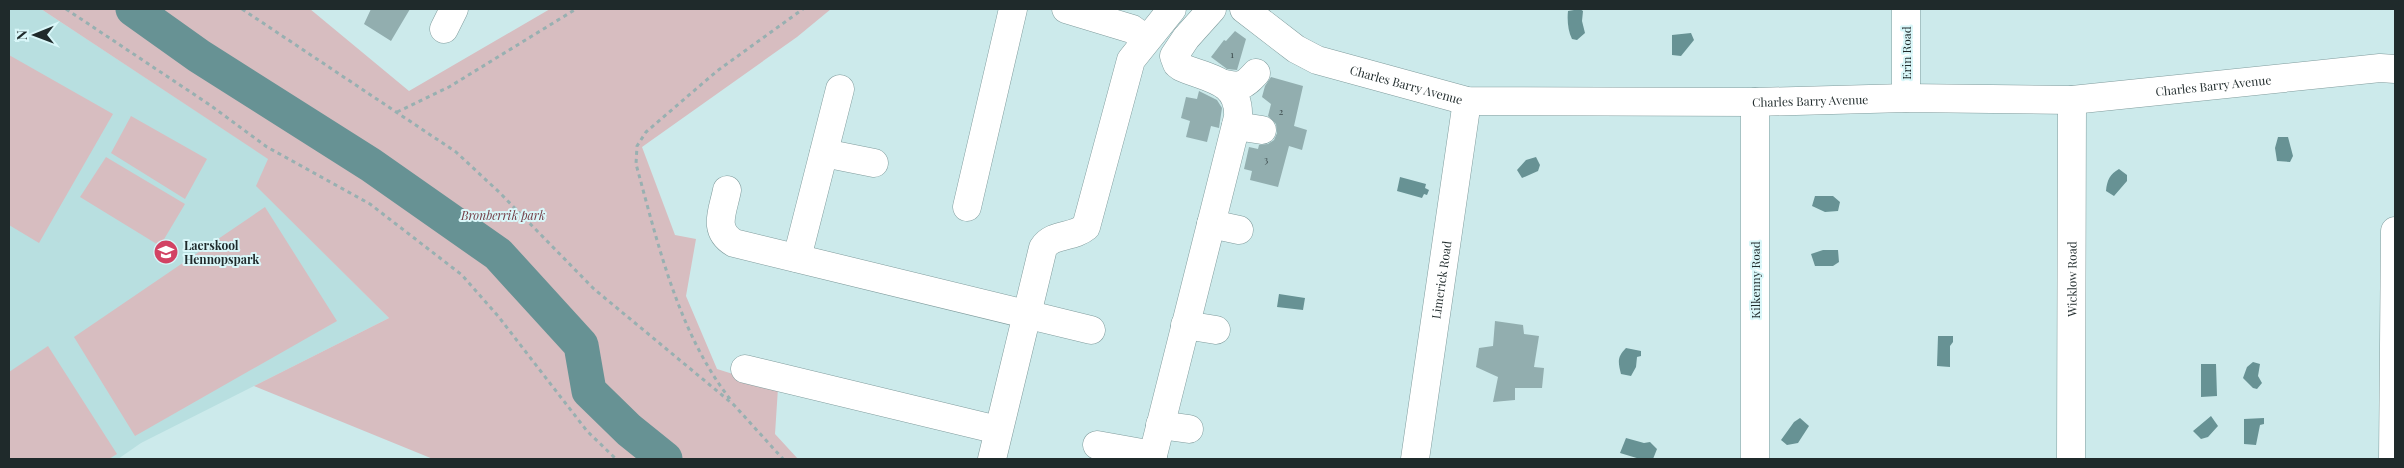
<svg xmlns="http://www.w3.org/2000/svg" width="2404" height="468" font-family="'Playfair Display',serif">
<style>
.built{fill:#b8dfe0}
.green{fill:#d7bdc0}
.water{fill:#679294}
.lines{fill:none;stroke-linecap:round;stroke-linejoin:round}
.river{stroke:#679294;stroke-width:35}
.building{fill:#92aeaf}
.minor-casing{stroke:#809c9d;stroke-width:29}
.path{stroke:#98b0b1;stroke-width:3;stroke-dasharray:4 4;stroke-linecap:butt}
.minor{stroke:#fff;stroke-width:28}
.labels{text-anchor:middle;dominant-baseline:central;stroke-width:4;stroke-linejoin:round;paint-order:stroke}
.number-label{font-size:10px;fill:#3c4b4c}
.street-label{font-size:12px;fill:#1f2a2b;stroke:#d9f7f9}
.park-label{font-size:12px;font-style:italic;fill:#733c45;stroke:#d9f7f9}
.poi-label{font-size:12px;font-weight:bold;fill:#1f2a2b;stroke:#d9f7f9;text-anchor:start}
</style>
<rect width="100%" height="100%" fill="#cceaeb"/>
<path class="built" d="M9 9H41L269 159 257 186 389 318 141 443 118 459H9Z"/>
<path class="green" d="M41 9H310L409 91 550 9H831L797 37 642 147 675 235 696 239 686 296 717 369 778 388 775 434 798 459H433L254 386 389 318 256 186 268 159Z
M9 55 113 114 39 243 9 225Z
M131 116 207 159 185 199 111 153Z
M106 157 185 204 160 246 80 197Z
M265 207 337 321 135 436 74 337Z
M48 346 117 454 109 459H9V372Z"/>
<path class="water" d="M1580 9 1583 11 1582 21 1585 33 1577 40 1572 39C1568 31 1567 20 1568 11Z
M1691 33 1694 40 1681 56 1672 55V35Z
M2278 137H2288L2293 156 2290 162 2277 161 2275 148Z
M1536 157 1540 165 1538 171 1522 178 1517 170 1526 160Z
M2119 169 2127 175V181L2114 196 2106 191C2107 180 2110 174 2119 169Z
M1400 177 1426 184 1425 188 1429 190 1427 195 1424 194 1422 198 1397 191Z
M1815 196H1833L1840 202 1838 211 1825 212 1812 206Z
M1823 250H1838L1839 262 1833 266H1815L1811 254Z
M1279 294 1305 298 1303 310 1277 307Z
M1938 336H1953V342L1950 346V367L1937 366Z
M1626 348 1641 351V356L1637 357 1636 367 1631 376 1621 374C1618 362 1617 357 1626 348Z
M2253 362 2260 364 2258 376 2262 383 2257 389 2253 388 2243 378 2247 367Z
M2201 364H2216L2217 396 2201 397Z
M2211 416 2218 426 2208 437 2201 439 2193 431Z
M1800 418 1809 426 1798 443 1787 445 1781 440 1794 422Z
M2264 418V424L2260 425 2256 445 2244 444V419Z
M1626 438 1644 443 1650 442 1657 449 1653 459H1640L1620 453Z"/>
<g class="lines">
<path class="river" d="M133 9 199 56 371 165 498 254 581 345 589 391 629 430 665 459"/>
</g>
<path class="building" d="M371 9H410L391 41 364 24Z
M1235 31 1246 39 1237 70 1227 69 1211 57 1224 40 1226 41Z
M1271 77 1303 86 1294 126 1307 130 1302 150 1289 146 1278 187 1250 180 1252 171 1244 169 1249 147 1258 149 1259 145 1268 144 1274 140 1277 133 1276 124 1268 116 1271 104 1262 97 1265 86Z
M1199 91 1217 100 1222 108 1219 128 1211 126 1207 142 1186 137 1190 121 1181 118 1186 97 1197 99Z
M1495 321 1523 325 1524 334 1539 336 1534 367 1544 368 1542 388H1515V400L1493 402 1498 377 1476 367 1479 348 1493 346Z"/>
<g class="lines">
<defs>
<g id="minor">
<path d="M1066 9 1132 29 1146 39"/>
<path id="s1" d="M1244 9 1296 49 1317 60 1467 101 1755 102 1906 98 2072 100 2380 68 2395 69"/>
<path d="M1906 9V98"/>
<path d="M444 29 454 9"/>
<path d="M1225 84C1242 87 1244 86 1256 73"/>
<path d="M1236 126 1262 130"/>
<path d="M824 153 874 163"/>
<path d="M727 190C723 211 712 230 734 243L1091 330"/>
<path d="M967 207 1013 9"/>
<path d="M1211 224 1239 230"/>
<path d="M797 258 840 89"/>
<path d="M1185 325 1216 330"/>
<path d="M745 369 998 430"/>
<path d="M1160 425 1189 429"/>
<path d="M1097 445 1153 455"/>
<path d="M992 459 1043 248C1052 233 1073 238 1086 227L1131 60 1172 9"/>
<path d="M1152 459 1238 117C1240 80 1208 79 1181 67L1177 64 1174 56 1186 38 1212 9"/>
<path id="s2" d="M1415 459 1467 101"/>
<path d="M1755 459V102"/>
<path id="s3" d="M2071 459 2072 100"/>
<path d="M2393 459 2395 231"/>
</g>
</defs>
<use href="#minor" class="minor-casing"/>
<path class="path" d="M66 9 210 105 267 147 370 204 462 275 498 316 587 431 616 459
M242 9 456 152 499 192 594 289 734 405 783 459
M397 112 449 87 576 9
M730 399C678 332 658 244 636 164L637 146 646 132 717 71 803 9"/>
<use href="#minor" class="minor"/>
</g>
<defs>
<symbol id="school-disc" viewBox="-11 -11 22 22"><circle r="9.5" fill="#d24364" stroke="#d9f7f9"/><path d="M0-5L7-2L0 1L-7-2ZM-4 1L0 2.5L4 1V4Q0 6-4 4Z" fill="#fff"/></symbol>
</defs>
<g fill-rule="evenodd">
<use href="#school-disc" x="152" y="238" width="28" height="28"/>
</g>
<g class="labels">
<g class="number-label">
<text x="1232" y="54">1</text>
<text x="1281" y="111">2</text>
<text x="1266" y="159">3</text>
</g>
<g class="street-label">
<text transform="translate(1906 53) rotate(-90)">Erin Road</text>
<text stroke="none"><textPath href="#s1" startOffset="182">Charles Barry Avenue</textPath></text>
<text stroke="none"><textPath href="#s1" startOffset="992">Charles Barry Avenue</textPath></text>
<text stroke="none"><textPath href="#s1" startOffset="588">Charles Barry Avenue</textPath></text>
<text stroke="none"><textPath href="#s3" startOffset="180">Wicklow Road</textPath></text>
<text stroke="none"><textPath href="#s2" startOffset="181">Limerick Road</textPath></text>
<text transform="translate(1755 280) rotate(-90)">Kilkenny Road</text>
</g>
<g class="park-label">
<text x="503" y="215">Bronberrik park</text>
</g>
<g class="poi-label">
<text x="184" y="245">Laerskool<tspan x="184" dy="14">Hennopspark</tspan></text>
</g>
</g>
<rect width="2404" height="468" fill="none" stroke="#1f2a2b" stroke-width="20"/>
<g transform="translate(35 35) rotate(269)" stroke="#d9f7f9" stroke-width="4" paint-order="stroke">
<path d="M0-4L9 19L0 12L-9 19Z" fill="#1f2a2b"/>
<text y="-8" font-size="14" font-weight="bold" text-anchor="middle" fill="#1f2a2b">N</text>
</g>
</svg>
